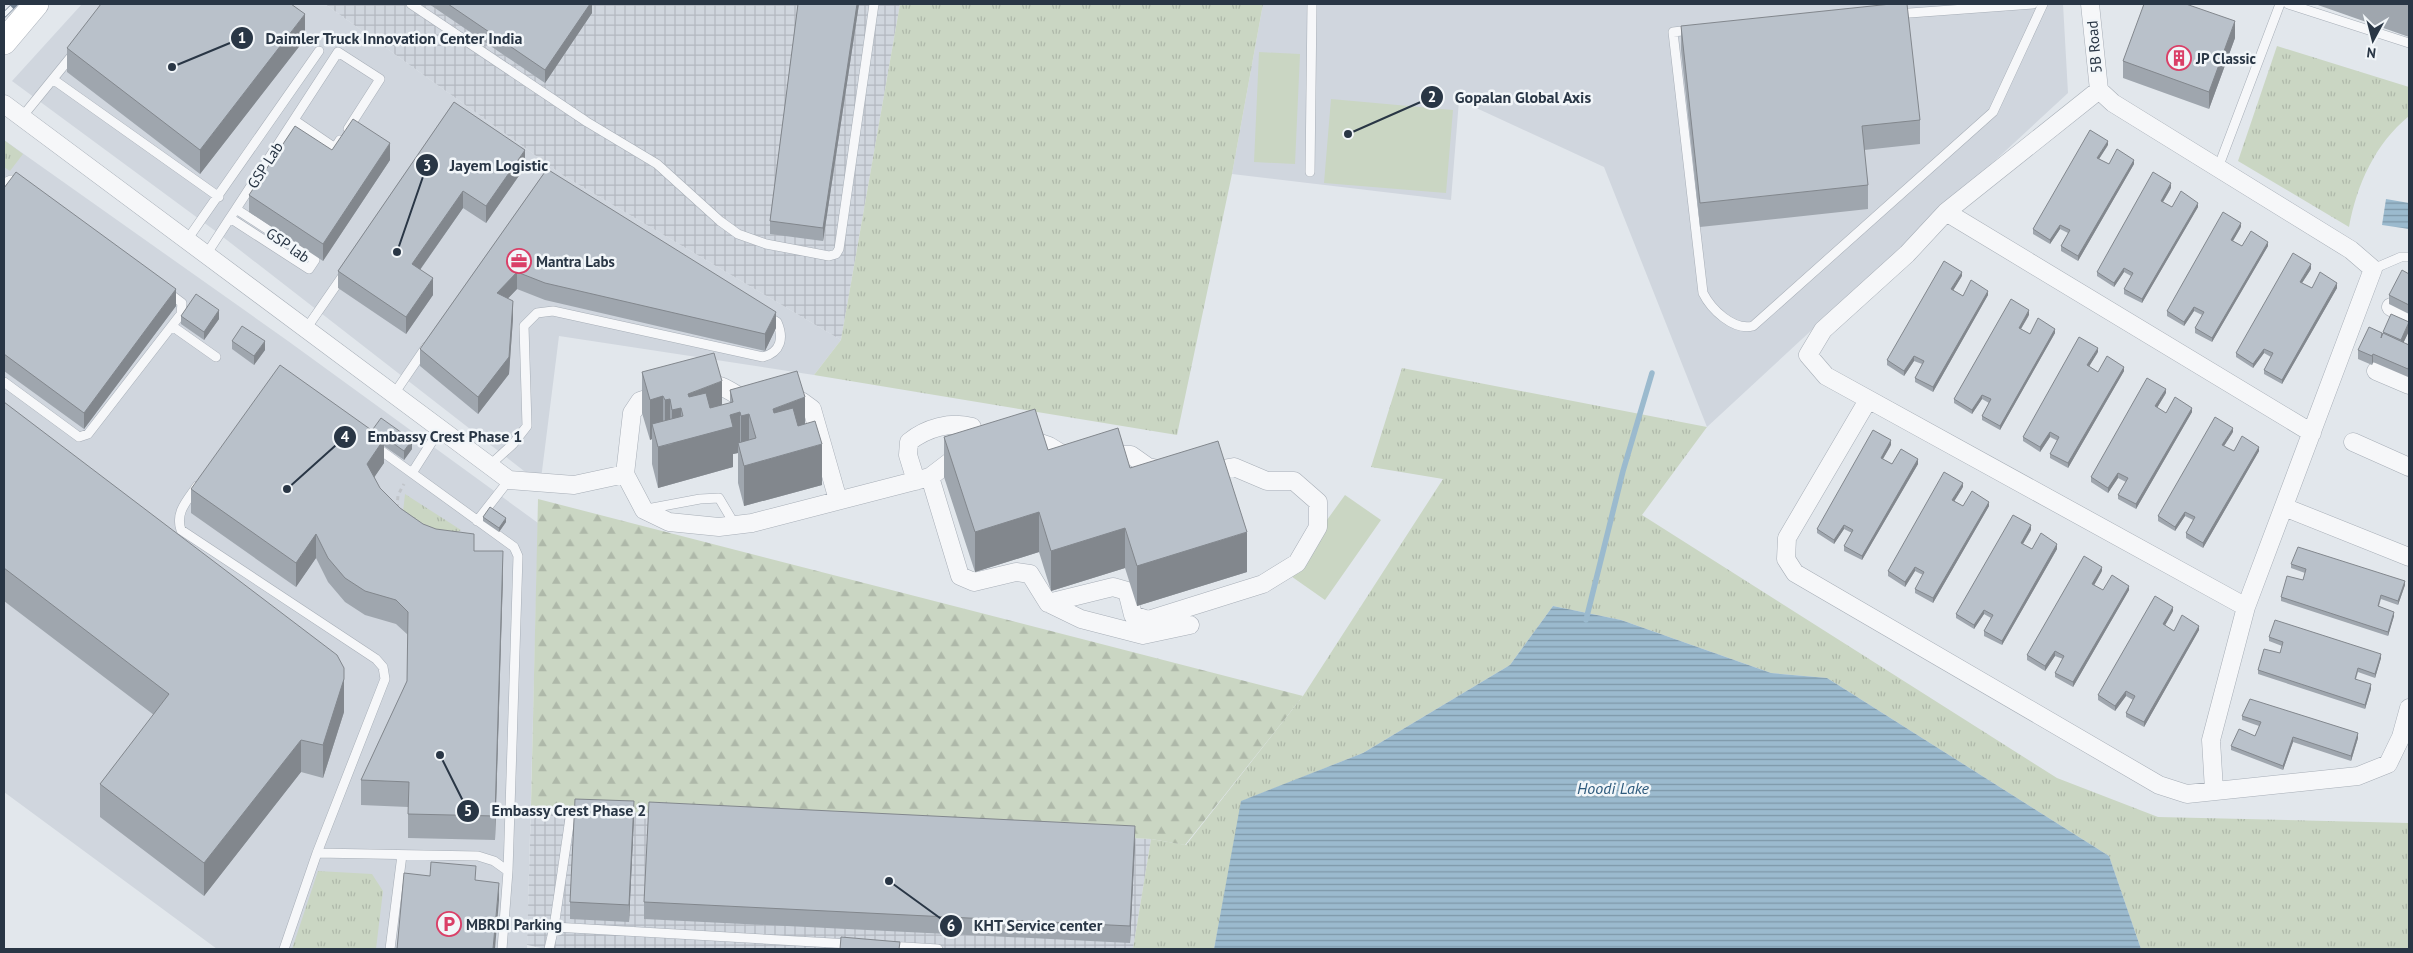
<svg xmlns="http://www.w3.org/2000/svg" width="2413" height="953" font-family="'PT Sans',sans-serif">
<style>
.built{fill:#d0d6de}
.industrial{fill:url(#industrial-grid)}
.grass{fill:url(#grass-tufts)}
.forest{fill:url(#forest-firs)}
.pitch{fill:#cad6c3}
.water{fill:url(#water-rules)}
.lines{fill:none;stroke-linecap:round;stroke-linejoin:round}
.stream{stroke:#9bbace;stroke-width:5.5}
.lane-casing{stroke:#a7aeb7;stroke-width:10}
.street-casing{stroke:#a7aeb7;stroke-width:19}
.secondary-casing{stroke:#a7aeb7;stroke-width:26}
.path{stroke:#c1c5ca;stroke-width:3;stroke-dasharray:4 4;stroke-linecap:butt}
.lane{stroke:#f6f7f9;stroke-width:9}
.street{stroke:#f6f7f9;stroke-width:18}
.secondary{stroke:#fff;stroke-width:25}
.rail-casing{stroke:#7a8897;stroke-width:5.5}
.rail{stroke:#f2f6f9;stroke-width:4;stroke-dasharray:11;stroke-linecap:butt}
.wall{fill:#9fa6ae}
.shaded-wall{fill:#82878d}
.building{fill:#b9c1ca;stroke:#82878d}
.labels{text-anchor:middle;dominant-baseline:central;stroke-width:5;stroke-linejoin:round;paint-order:stroke}
.street-label{font-size:15px;fill:#293645;stroke:#f2f6f9}
.poi-label{font-size:15px;font-weight:bold;fill:#293645;stroke:#f2f6f9;text-anchor:start}
.water-label{font-size:16px;font-style:italic;fill:#2f5b7d;stroke:#f2f6f9}
.leader{fill:none;stroke:#293645;stroke-width:2}
.callout-dot{fill:#293645;stroke:#f2f6f9;stroke-width:2}
.mark-label{font-size:15px;text-anchor:middle;font-weight:bold;fill:#fff}
.callout-label{font-size:16px;text-anchor:middle;font-weight:bold;fill:#293645;stroke:#f2f6f9;stroke-width:5;stroke-linejoin:round;paint-order:stroke}
</style>
<defs>
<pattern id="industrial-grid" width="8" height="8" patternUnits="userSpaceOnUse" patternTransform="scale(1.25)"><rect width="8" height="8" fill="#d0d6de"/><path d="M0 4h8M4 0v8" fill="none" stroke="#b3b8c0"/></pattern>
<pattern id="grass-tufts" width="24" height="20" patternUnits="userSpaceOnUse" patternTransform="scale(1.25)"><rect width="24" height="20" fill="#cad6c3"/><path d="M3 7l-1-3M5 7V3M7 7l1-3M15 17l-1-3M17 17v-4M19 17l1-3" fill="none" stroke="#aeb8a9"/></pattern>
<pattern id="forest-firs" width="22" height="20" patternUnits="userSpaceOnUse" patternTransform="scale(1.25)"><rect width="22" height="20" fill="#cad6c3"/><path d="M5 1l3.5 6h-7zM16 11l3.5 6h-7z" fill="#aeb8a9"/></pattern>
<pattern id="water-rules" width="6" height="5" patternUnits="userSpaceOnUse" patternTransform="scale(1.25)"><rect width="6" height="5" fill="#9bbace"/><path d="M0 2.5h6" fill="none" stroke="#7e98a9"/></pattern>
</defs>
<rect width="100%" height="100%" fill="#e2e7ec"/>
<path class="built" d="M82 4H325L564 176 841 340 814 375 559 336 541 479 524 471 214 230 12 81Z
M1263 4H2063L2068 93 1707 427 1604 167 1459 100 1451 200 1232 174Z
M4 140 288 341 538 523 527 949H217L4 792Z"/>
<path class="industrial" d="M325 4H900L841 340 564 176Z
M531 807 1151 839 1133 949H547L527 945Z"/>
<path class="grass" d="M900 4H1263L1232 174 1177 435 814 375 841 340Z
M2277 46 2409 87V116C2375 144 2357 184 2349 227L2238 161Z
M4 140 23 154 10 171 4 167Z
M1402 368 1707 427 1642 515 2057 778 2158 817 2409 823V949H2141L2109 856 1827 678 1771 673 1621 620 1553 606 1510 665 1363 753 1242 801 1214 949H1133L1151 839 1186 845 1303 696 1443 479 1371 467Z
M405 494 461 530 446 539 403 512Z
M318 871 372 874 383 891 376 949H292Z"/>
<path class="forest" d="M538 499 1303 696 1185 845 1151 839 531 807Z"/>
<path class="pitch" d="M1259 52 1300 54 1295 164 1254 162Z
M1331 99 1453 110 1446 193 1324 183Z
M1345 495 1381 520 1325 600 1288 574Z"/>
<path class="water" d="M2386 199 2409 203V229L2382 225Z
M1553 606 1621 620 1771 673 1827 678 2109 856 2141 949H1214L1241 801 1363 753 1510 665Z"/>
<g class="lines">
<path class="stream" d="M1586 620 1623 471 1652 373"/>
<defs>
<path id="lane" d="M411 4 587 122 657 164 720 221 738 234 766 244 829 256 836 254 839 249 874 4
M2288 4 2409 43
M1896 14 2033 4
M1691 30 1673 32 1703 293C1711 309 1733 331 1753 326L1993 112 2043 4
M54 80 219 197
M22 117 74 53
M294 120 335 148 340 140
M2218 168 2280 4
M1310 172 1312 4
M4 183 11 180 20 182
M236 209 338 52 380 79 348 129
M187 240 319 51
M206 255 230 218 309 269 315 260 236 209 230 218
M2373 269 2401 257H2409
M172 326 216 357
M306 329 344 274
M4 382 79 437 88 434 181 314 182 303 166 291
M394 394 426 347
M376 447 514 547 518 556 508 871 502 949
M490 465 513 444 527 426 524 326 537 313 553 311 763 357C781 352 784 338 777 322L767 316
M412 473 440 429
M197 486C187 501 175 512 181 530L376 659 383 667 385 679 317 853 284 949
M647 509 700 499 719 498 735 525
M477 521 509 480
M317 853 478 856 494 861 508 871
M554 927 570 818
M888 946 938 949
M390 949 402 855
M549 949 554 927 850 944"/>
<path id="street" d="M2090 4 2099 90
M2099 90 1946 212 1907 254 1823 330 1808 355 1826 376 2246 607
M2099 90 2113 103 2351 250 2373 269 2246 607 2211 740 2214 790
M4 104 509 480 574 485 625 474
M1946 212 2312 433
M2391 307 2409 316
M2376 371 2409 385
M699 384C723 382 730 392 750 403
M664 393 640 401 632 413 625 474 644 510 669 522 719 527 752 523 930 477
M1868 400 1787 538 1786 559 1795 573 2159 785 2187 794 2358 776 2388 764 2401 737 2409 708
M783 402 801 401 812 409 838 500
M1026 438 1049 446 1070 459 1084 463 1117 455H1131L1148 467 1189 475 1234 467 1267 481H1294L1318 502V527L1297 563 1263 584 1148 620 1133 615 1127 591 1113 587 1048 603 1030 574 1016 572 974 582 960 576 930 477 951 461Z
M2353 442 2409 467
M916 481 908 455 909 442C926 428 951 421 972 427
M2284 507 2409 557
M1048 603 1081 619 1143 635 1190 625"/>
<path id="secondary" d="M4 42 36 4"/>
</defs>
<use href="#lane" class="lane-casing"/>
<use href="#street" class="street-casing"/>
<use href="#secondary" class="secondary-casing"/>
<path class="path" d="M397 508 398 495 404 484"/>
<use href="#lane" class="lane"/>
<use href="#street" class="street"/>
<use href="#secondary" class="secondary"/>
<defs>
<path id="rail" d="M4 15 15 4"/>
</defs>
<use href="#rail" class="rail-casing"/>
<use href="#rail" class="rail"/>
</g>
<path class="wall" d="M429 4H592V13L545 83Z
M798 4H859L823 241 770 234V221Z
M2315 4H2409V37Z
M1681 26 1920 120V144L1864 150 1868 185V209L1700 227 1681 50Z
M2235 38 2209 109 2123 78V61Z
M305 39 200 174 67 72V48Z
M454 102 525 167 486 223 463 208 420 270 433 295 406 334 338 288V271Z
M2108 145 2099 159 2109 164H2134L2078 261 2061 251V246L2068 233 2060 229 2050 244 2033 234V229Z
M332 150 390 160 323 261 249 212V195Z
M547 169 776 328 765 351 545 300 517 289 508 298 513 318 509 374 478 414 420 366V349Z
M4 188 176 306 84 429 4 371Z
M2171 188 2163 202 2172 207H2198L2142 303 2124 294V289L2131 276 2124 272 2114 287 2097 276V272Z
M2241 227 2233 241 2242 246H2268L2212 342 2195 333V328L2202 315 2194 311 2184 326 2167 316V311Z
M2311 269 2302 283 2312 288H2337L2282 384 2264 374V370L2271 357 2264 353 2253 368 2236 357V353Z
M2409 274V314L2389 304V295Z
M1962 276 1953 290 1963 296 1988 295 1933 392 1915 382V378L1922 364 1914 361 1904 376 1887 365V360Z
M2029 315 2021 329 2030 334 2055 333 2000 430 1982 420V416L1989 403 1982 399 1972 414 1954 403V399Z
M181 316 219 319 204 340 181 324Z
M2409 331 2403 343 2409 345 2408 377 2373 362 2372 365 2358 359V350L2382 335 2383 332Z
M232 341 265 350 254 365 232 349Z
M2098 352 2089 366 2098 372 2124 371 2068 468 2050 458V454L2058 441 2050 437 2040 452 2023 441V437Z
M642 372 722 405 730 403V390L805 424 822 485 744 506 738 483V453L733 454V467L658 488 652 464V439L650 440 642 413Z
M2166 393 2157 408 2166 413 2192 412 2136 509 2118 499V495L2126 482 2118 478 2108 493 2091 482V477Z
M4 402 344 700V712L323 778 301 772 204 896 100 817V784L154 715 4 601Z
M373 429 412 449 404 460 384 446V463L374 477 380 488 400 508 423 524 474 551 503 575 495 840 408 838V807L361 805V780L407 681 408 635 396 624 365 615 345 602 328 582 316 558 296 587 191 513V489L373 431Z
M2233 432 2224 446 2234 451H2259L2203 548 2186 538V533L2193 520 2185 516 2175 531 2158 521V516Z
M944 437 1048 450 1130 468 1247 572 1137 606 1125 568 1051 591 1039 552 975 572 944 477Z
M1891 445 1883 459 1892 464H1918L1862 560 1844 551V546L1852 533 1844 529 1834 544 1817 533V529Z
M1963 487 1954 501 1963 506H1989L1933 603 1915 593V589L1923 575 1915 571 1905 587 1888 576V571Z
M483 517 506 522 499 532 483 521Z
M2031 530 2023 544 2032 549H2057L2002 645 1984 636V631L1991 618 1984 614 1974 629 1956 618V614Z
M2291 564 2405 585 2398 605 2381 599 2379 606 2394 616 2388 636 2281 601V597L2303 580 2305 573 2291 568Z
M2102 571 2094 585 2103 590H2129L2073 687 2055 677V673L2063 659 2055 656 2045 671 2027 660V655Z
M2173 611 2165 625 2174 631 2199 630 2144 727 2126 717V713L2133 700 2126 696 2115 711 2098 700V695Z
M2269 637 2381 658 2375 678 2358 672 2356 679 2371 689 2365 709 2258 674V670L2280 653 2282 646 2269 641Z
M2242 716 2358 738 2351 761 2293 742 2283 770 2231 750V746L2255 736 2259 726 2242 720Z
M634 818 629 922 570 919V902Z
M1135 843 1130 943 644 919V902Z"/>
<path class="shaded-wall" d="M590 4H592V13L545 83V70Z
M857 4H859L823 241V228Z
M305 14V39L200 174V150Z
M2235 21V38L2209 109V92Z
M2108 141V145L2097 162V158Z
M390 143V160L323 261V244Z
M525 150V167L486 223V206Z
M2134 160V164L2078 261V256Z
M2171 183V188L2161 205V201Z
M463 191V208L412 281V264Z
M2198 203V207L2142 303V299Z
M2241 223V227L2231 244V240Z
M2060 225V229L2050 244V240Z
M2268 242V246L2212 342V338Z
M2311 264V269L2300 286V282Z
M2124 268V272L2114 287V283Z
M517 272V289L497 310V293Z
M1962 272V276L1951 294V289Z
M433 278V295L406 334V317Z
M2337 283V288L2282 384V380Z
M176 289V306L84 429V413Z
M1988 291V295L1933 392V387Z
M513 301V318L509 374 478 414V397Z
M2194 307V311L2184 326V322Z
M219 310V319L204 340V332Z
M2029 310V315L2019 332V328Z
M776 312V328L765 351V334Z
M2409 322V331L2401 348V340Z
M2055 329V333L2000 430V426Z
M265 341V350L254 365V356Z
M2098 348V352L2087 370V365Z
M2264 349V353L2253 368V364Z
M2373 354V362L2372 365V356Z
M1914 356V361L1904 376V371Z
M2409 365V374L2408 377V369Z
M2124 367V371L2068 468V463Z
M722 381V422L688 434V394Z
M2166 389V393L2155 411V406Z
M1982 395V399L1972 414V410Z
M663 396V436L652 424V439L650 440V400Z
M805 397V437L773 449V409Z
M670 399V439L665 441V400Z
M681 408V441L730 415 740 412V451L738 443V453L733 454V467L658 488V447L672 444V410Z
M2192 408V412L2136 509V504Z
M749 414V454L741 456V416Z
M2233 428V432L2222 449V445Z
M2050 432V437L2040 452V447Z
M384 439V463L367 488V464Z
M412 440V449L404 460V451Z
M1891 440V445L1881 462V458Z
M822 444V485L744 506V466Z
M2259 447V451L2203 548V543Z
M1918 459V464L1862 560V556Z
M2118 473V478L2108 493V488Z
M1963 483V487L1952 505V500Z
M1989 502V506L1933 603V598Z
M1039 512V552L975 572V532Z
M2185 512V516L2175 531V527Z
M506 518V522L499 532V528Z
M1844 525V529L1834 544V540Z
M2031 525V530L2021 547V543Z
M1125 528V568L1051 591V551Z
M1247 532V572L1137 606V566Z
M316 534V558L296 587V563Z
M2057 544V549L2002 645V641Z
M503 551V575L495 840V816Z
M1915 567V571L1905 587V582Z
M2102 567V571L2092 589V584Z
M2405 581V585L2398 605V601Z
M2129 586V590L2073 687V682Z
M2173 607V611L2163 629V624Z
M1984 610V614L1974 629V625Z
M2394 612V616L2388 636V632Z
M2199 626V630L2144 727V722Z
M2055 651V656L2045 671V666Z
M2381 654V658L2375 678V674Z
M344 668V712L323 778V745Z
M2371 684V689L2365 709V705Z
M2126 691V696L2115 711V706Z
M2358 733V738L2351 761V756Z
M2293 737V742L2283 770V766Z
M301 740V772L204 896V863Z
M634 801V818L629 922V905Z
M1135 826V843L1130 943V926Z
M499 883V900L495 949H493Z"/>
<path class="building" d="M101 4H291L305 14 200 150 67 48Z
M448 4H590L545 70Z
M798 4H857L823 228 770 221Z
M1891 4H1907L1920 120 1862 126 1868 185 1700 203 1681 26Z
M2144 4H2186L2235 21 2209 92 2123 61Z
M454 102 525 150 486 206 463 191 412 264 433 278 406 317 338 271Z
M353 119 390 143 323 244 249 195 295 126 332 150Z
M2090 130 2108 141 2097 158 2109 164 2117 149 2134 160 2078 256 2061 246 2070 230 2060 225 2050 240 2033 229Z
M547 169 776 312 765 334 545 283 517 272 497 293 513 301 509 357 478 397 420 349Z
M16 172 176 289 84 413 4 354V188Z
M2153 172 2171 183 2161 201 2172 207 2181 191 2198 203 2142 299 2124 289 2133 273 2124 268 2114 283 2097 272Z
M2223 212 2241 223 2231 240 2242 246 2251 231 2268 242 2212 338 2195 328 2204 312 2194 307 2184 322 2167 311Z
M2293 253 2311 264 2300 282 2312 288 2320 272 2337 283 2282 380 2264 370 2273 353 2264 349 2253 364 2236 353Z
M1944 261 1962 272 1951 289 1963 296 1971 280 1988 291 1933 387 1915 378 1924 361 1914 356 1904 371 1887 360Z
M2402 270 2409 274V305L2389 295Z
M196 294 219 310 204 332 181 316Z
M2011 299 2029 310 2019 328 2030 334 2038 318 2055 329 2000 426 1982 416 1991 399 1982 395 1972 410 1954 399Z
M2391 314 2409 322 2401 340 2383 332Z
M242 326 265 341 254 356 232 341Z
M2369 327 2382 333 2381 338 2383 333 2409 345V365L2408 369 2373 354 2372 356 2358 350Z
M2079 337 2098 348 2087 365 2098 372 2107 356 2124 367 2068 463 2050 454 2059 437 2050 432 2040 447 2023 437Z
M714 353 722 381 688 394 689 397 706 393 710 408 733 402 730 390 797 371 805 397 773 409 774 413 793 408 798 426 815 421 822 444 744 466 738 443 756 438 749 414 741 416 740 412 730 415 733 427 658 447 652 424 683 416 681 408 672 410 670 399 665 400 663 396 650 400 642 372Z
M280 365 384 439 367 464 380 488 400 508 423 524 436 529 474 534V551H503L495 816 408 814 409 782 361 780 407 681 408 612 396 600 365 591 345 578 328 558 316 534 296 563 191 489Z
M2147 378 2166 389 2155 406 2166 413 2175 397 2192 408 2136 504 2118 495 2128 478 2118 473 2108 488 2091 477Z
M4 402 337 655 344 668V679L323 745 301 740 204 863 100 784 169 694 4 568Z
M1035 409 1048 450 1118 428 1130 468 1218 441 1247 532 1137 566 1125 528 1051 551 1039 512 975 532 944 437Z
M2215 417 2233 428 2222 445 2234 451 2242 436 2259 447 2203 543 2186 533 2195 517 2185 512 2175 527 2158 516Z
M381 418 412 440 404 451 373 429Z
M1873 430 1891 440 1881 458 1892 464 1901 449 1918 459 1862 556 1844 546 1853 530 1844 525 1834 540 1817 529Z
M1944 472 1963 483 1952 500 1963 506 1972 491 1989 502 1933 598 1915 589 1924 572 1915 567 1905 582 1888 571Z
M490 507 506 518 499 528 483 517Z
M2013 515 2031 525 2021 543 2032 549 2041 533 2057 544 2002 641 1984 631 1993 615 1984 610 1974 625 1956 614Z
M2298 547 2405 581 2398 601 2381 595 2378 606 2394 612 2388 632 2281 597 2287 576 2303 580 2306 569 2291 564Z
M2084 556 2102 567 2092 584 2103 590 2112 575 2129 586 2073 682 2055 673 2064 656 2055 651 2045 666 2027 655Z
M2155 596 2173 607 2163 624 2174 631 2182 615 2199 626 2144 722 2126 713 2135 696 2126 691 2115 706 2098 695Z
M2275 620 2381 654 2375 674 2358 668 2355 679 2371 684 2365 705 2258 670 2264 649 2280 653 2283 642 2269 637Z
M2250 699 2358 733 2351 756 2293 737 2283 766 2231 746 2239 729 2255 736 2261 722 2242 716Z
M575 799 634 801 629 905 570 902Z
M649 802 1135 826 1130 926 644 902Z
M431 862 476 866 475 880 499 883 493 949H397L404 873 430 876Z
M841 937 900 942 899 949H840Z"/>
<defs>
<symbol id="building-ring" viewBox="-11 -11 22 22"><circle r="9.5" fill="#f2f6f9" stroke="#da3f67" stroke-width="1.5"/><path d="M-4-6H4V6H1V3H-1V6H-4ZM-2.5-4.3h1.7v1.8h-1.7ZM.8-4.3h1.7v1.8H.8ZM-2.5-1h1.7V.8h-1.7ZM.8-1h1.7V.8H.8Z" fill="#da3f67"/></symbol>
<symbol id="office-ring" viewBox="-11 -11 22 22"><circle r="9.5" fill="#f2f6f9" stroke="#da3f67" stroke-width="1.5"/><path d="M-6-3h4V-5.5h4V-3h4V5H-6ZM-1-4.5V-3h2v-1.5ZM-6 0V1H6V0Z" fill="#da3f67"/></symbol>
<symbol id="parking-ring" viewBox="-11 -11 22 22"><circle r="9.5" fill="#f2f6f9" stroke="#da3f67" stroke-width="1.5"/><path d="M-3.5-5.5H1a3.5 3.5 0 0 1 0 7H-1V5.5H-3.5ZM-1-3.4V-.6H.8a1.4 1.4 0 0 0 0-2.8Z" fill="#da3f67"/></symbol>
</defs>
<g fill-rule="evenodd">
<use href="#building-ring" x="2165" y="44" width="28" height="28"/>
<use href="#office-ring" x="505" y="247" width="28" height="28"/>
<use href="#parking-ring" x="435" y="910" width="28" height="28"/>
</g>
<g class="labels">
<g class="street-label">
<text transform="translate(2094 47) rotate(-95)">5B Road</text>
<text transform="translate(265 165) rotate(-57)">GSP Lab</text>
<text transform="translate(288 245) rotate(35)">GSP lab</text>
</g>
<g class="poi-label">
<text x="2196" y="58">JP Classic</text>
<text x="536" y="261">Mantra Labs</text>
<text x="466" y="924">MBRDI Parking</text>
</g>
<g class="water-label">
<text x="1613" y="788">Hoodi Lake</text>
</g>
</g>
<path class="leader" d="M172 67L242 38M1348 134L1432 97M397 252L427 165M287 489L345 437M440 755L468 811M889 881L951 926"/>
<g class="callout-dot">
<circle cx="172" cy="67" r="5"/>
<circle cx="1348" cy="134" r="5"/>
<circle cx="397" cy="252" r="5"/>
<circle cx="287" cy="489" r="5"/>
<circle cx="440" cy="755" r="5"/>
<circle cx="889" cy="881" r="5"/>
<circle cx="242" cy="38" r="12"/>
<circle cx="1432" cy="97" r="12"/>
<circle cx="427" cy="165" r="12"/>
<circle cx="345" cy="437" r="12"/>
<circle cx="468" cy="811" r="12"/>
<circle cx="951" cy="926" r="12"/>
</g>
<g class="mark-label">
<text x="242" y="43">1</text>
<text x="1432" y="102">2</text>
<text x="427" y="171">3</text>
<text x="345" y="442">4</text>
<text x="468" y="816">5</text>
<text x="951" y="931">6</text>
</g>
<g class="callout-label">
<text x="394" y="44">Daimler Truck Innovation Center India</text>
<text x="1523" y="103">Gopalan Global Axis</text>
<text x="499" y="171">Jayem Logistic</text>
<text x="445" y="442">Embassy Crest Phase 1</text>
<text x="569" y="816">Embassy Crest Phase 2</text>
<text x="1038" y="931">KHT Service center</text>
</g>
<rect width="2413" height="953" fill="none" stroke="#293645" stroke-width="10"/>
<g transform="translate(2373 40) rotate(187)" stroke="#f2f6f9" stroke-width="4" paint-order="stroke">
<path d="M0-4L9 19L0 12L-9 19Z" fill="#293645"/>
<text y="-8" font-size="14" font-weight="bold" text-anchor="middle" fill="#293645">N</text>
</g>
</svg>
